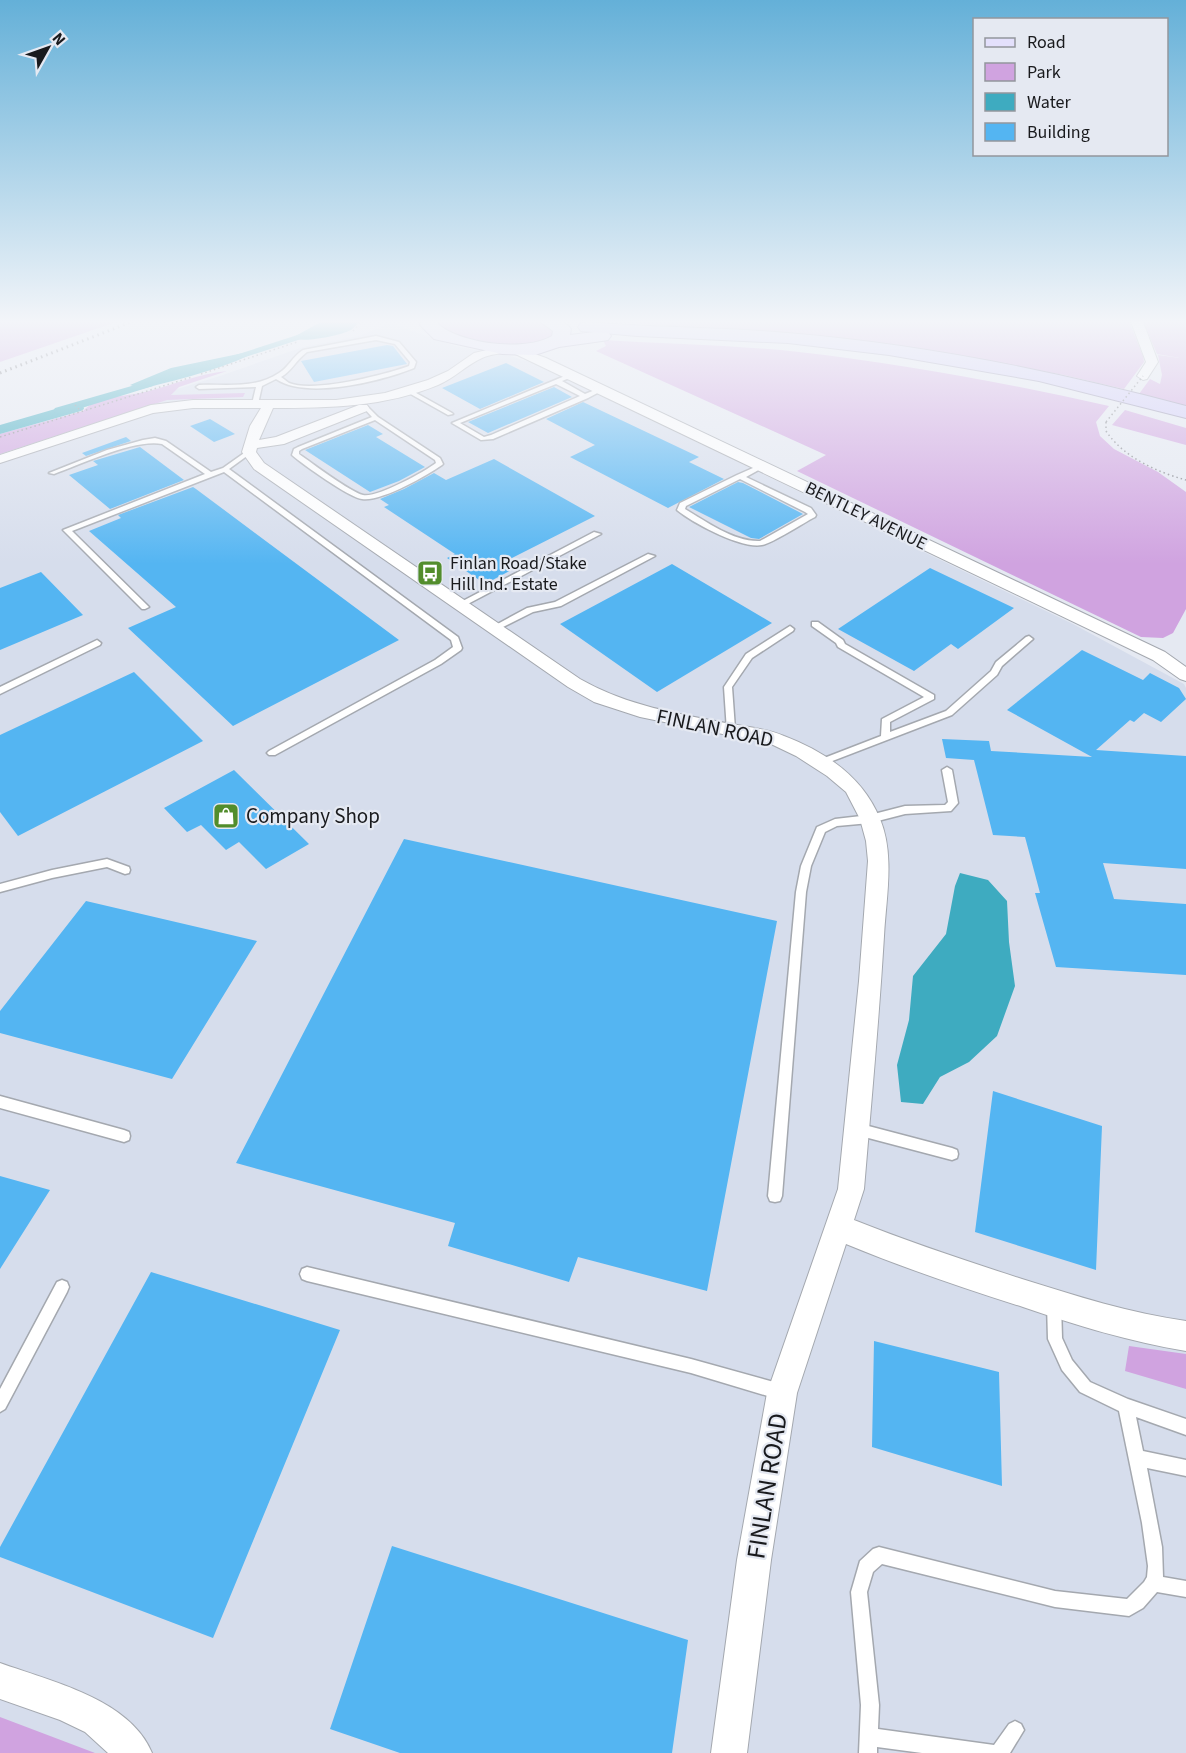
<svg xmlns="http://www.w3.org/2000/svg" width="1186" height="1753" font-family="'Source Sans 3',sans-serif">
<style>
.built{fill:#d6ddec}
.green{fill:#d0a3e0}
.water{fill:#3eabc0}
.lines{fill:none;stroke-linecap:round;stroke-linejoin:round}
.canal{fill:#3eabc0;fill-rule:evenodd}
.building{fill:#54b5f2}
.lane-casing{stroke:#a4a8af;stroke-width:3}
.street-casing{stroke:#a4a8af;stroke-width:2}
.primary-casing{stroke:#918dad;stroke-width:2}
.highway-casing{stroke:#918dad;stroke-width:2}
.path{stroke:#84878d;stroke-width:1.5;stroke-dasharray:1.5 3;stroke-linecap:butt}
.lane{fill:#fff;fill-rule:evenodd}
.street{fill:#fff;fill-rule:evenodd}
.primary{fill:#e3e0fc;fill-rule:evenodd}
.highway{fill:#d1cbfa;fill-rule:evenodd}
.rail{stroke:#67696f;stroke-width:3;stroke-dasharray:1.5 4;stroke-linecap:butt}
.path-bridge{stroke:#84878d;stroke-width:1.5;stroke-dasharray:1.5 3;stroke-linecap:butt}
.labels{text-anchor:middle;dominant-baseline:central;stroke-width:4.5;stroke-linejoin:round;paint-order:stroke}
.far-street-label{font-size:18px;fill:#191a1d;stroke:#e5e9f2}
.far-poi-label{font-size:18px;fill:#191a1d;stroke:#e5e9f2;text-anchor:start}
.street-label{font-size:21px;fill:#191a1d;stroke:#e5e9f2}
.poi-label{font-size:21px;fill:#191a1d;stroke:#e5e9f2;text-anchor:start}
.near-street-label{font-size:26px;fill:#191a1d;stroke:#e5e9f2}
</style>
<rect width="100%" height="100%" fill="#e5e9f2"/>
<path class="built" d="M390 323 455 346 510 356 533 363 1073 624 1184 684 1186 688V1753H0V443L220 376 303 347 359 336Z"/>
<path class="green" d="M0 319H125L0 362Z
M440 319H533L552 326 554 338 513 347 452 335 440 328Z
M570 319H1128L1143 356 1144 362 1124 389 1064 375 909 347 800 335Z
M1142 319H1186V407L1139 394 1150 379 1160 384 1162 375 1158 355 1180 358 1157 354Z
M603 340C668 344 734 345 799 352 904 364 1006 383 1109 406L1096 422 1100 436 1114 449 1158 472 1186 492V609L1173 633 1163 638 1141 637 797 471 826 455 596 351 606 346Z
M227 371 179 387 171 395 245 393 243 397 167 400 0 454V434L83 411C98 395 125 397 145 392 173 385 198 374 227 371Z
M1125 410 1186 428V445L1112 425Z
M1129 1346 1186 1354V1389L1125 1371Z
M0 1717 95 1753H0Z"/>
<path class="water" d="M326 319H361C358 323 355 327 351 330 339 336 304 343 292 338Z
M248 352 252 354C212 373 169 381 127 393L123 390 133 386 130 385 171 368Z
M83 404 84 409 81 411 0 434V425L69 405Z
M960 873 988 880 1007 901 1009 942 1015 986 997 1036 969 1062 940 1077 923 1104 901 1102 897 1065 909 1020 913 976 946 934 955 886Z"/>
<g class="lines">
<path class="canal" d="M347 319H363L230 362 226 363 220 360Z
M149 381 153 382V386L59 415 53 411 55 408Z"/>
</g>
<path class="building" d="M387 345 393 346 407 364 314 382 301 361Z
M506 363 544 382 480 409 442 388Z
M554 387 572 397 488 433 468 422Z
M583 402 699 457 689 462 724 479 668 508 570 457 595 445 546 419Z
M210 419 235 434 214 442 190 426Z
M368 425 383 434 376 437 425 467 399 481 370 492 305 450Z
M126 437 131 441 86 456 82 453Z
M140 447 184 480 110 509 69 475 98 465 93 461Z
M494 459 595 516 506 561 517 567 485 584 447 558 455 554 384 507 389 505 380 499 404 489 434 473 446 480Z
M738 482 743 483 803 514 759 539 751 538 689 507Z
M193 487 196 489 399 640 233 726 128 628 176 607 89 531 121 518 118 515Z
M672 564 772 623 657 692 560 624Z
M930 568 1014 608 958 649 951 644 914 671 838 629Z
M41 572 83 615 0 650V588Z
M1082 650 1143 680 1150 673 1179 688 1186 699 1161 722 1144 713 1134 722 1130 720 1096 750 1186 756V869L1103 863 1114 899 1186 904V975L1056 967 1035 893H1040L1025 837 993 835 974 760 946 758 942 739 989 741 991 751 1092 757 1007 710Z
M134 672 203 741 18 836 0 812V735Z
M234 770 309 844 266 869 239 842 226 850 201 825 187 832 164 808Z
M404 839 777 921 707 1291 578 1257 569 1282 448 1246 455 1223 236 1163Z
M86 901 257 941 172 1079 0 1033V1011Z
M993 1091 1102 1126 1096 1270 975 1232Z
M0 1176 50 1190 0 1269Z
M151 1272 340 1330 213 1638 0 1557V1547Z
M874 1341 999 1372 1002 1486 872 1447Z
M392 1546 688 1640 672 1753H400L330 1729Z"/>
<g class="lines">
<defs>
<path id="lane" d="M376 336 399 342 416 362 414 368C381 381 307 400 276 379L262 386 258 404 255 406 252 404 256 387 199 389 196 387 199 385C225 384 256 389 279 373 288 368 293 356 303 350ZM376 340 395 344 410 362 409 366C384 375 313 393 289 383 286 381 284 379 281 377 291 372 296 360 307 352Z
M572 373 574 374V376L562 381 585 394 600 388 605 389 588 398 493 439 481 440 452 423ZM556 384 580 396 491 435 484 437 460 423Z
M409 389 452 413 453 414 448 415 407 392 406 391Z
M366 405 378 417 440 458 443 464 442 465C426 476 381 502 362 499 350 498 302 464 292 455L294 449 298 447 372 417 363 407ZM375 420 435 460 436 463C424 472 377 498 363 495 350 492 312 463 299 454V451L302 449Z
M155 438 166 441 211 472 223 468 247 451H251V453L229 469 458 637 462 648 461 650 441 664 275 755H269L267 753 269 751 435 660 453 647 451 640 224 472 72 531 149 607 145 609H142L63 530 205 474 162 444C134 439 82 464 54 474L49 473 107 450 143 440Z
M762 464 765 466 764 467 746 477 811 508 816 515 815 517C803 523 773 543 762 545 741 549 693 523 677 510L680 503 737 475ZM740 479 805 512 808 514 760 541C734 542 707 522 685 509L686 506Z
M594 532 601 534 464 606H461L457 604Z
M648 554 655 556 561 606 533 612 499 629 496 630 492 627 527 608 555 602Z
M812 622H818L843 640 845 644 934 695V699L890 722V732L946 711 991 671 996 662 1026 637 1029 636 1033 639 1002 666 997 675 952 715 822 765 819 764 817 762 819 760 881 736 882 719 924 697 838 647 836 643 812 626Z
M790 626 794 629 793 631 752 658 732 687 735 729 730 732 727 731 724 687 746 654Z
M97 640 101 643 100 645 0 694V687Z
M947 767 952 770 958 803 951 811 905 814 870 823 837 826 825 832 811 866 806 892 782 1196 780 1201 775 1202 770 1201 768 1196 796 892 801 866 817 827 835 819 870 815 905 806 945 805 948 802 942 770Z
M107 859 129 867 130 870 129 873 125 874 107 867 52 878 0 892V884L52 870Z
M0 1096 124 1130 129 1132 130 1136 129 1140 124 1142 0 1108Z
M857 1123 952 1148 957 1150 958 1154 957 1158 952 1160 857 1135 852 1133 851 1129 852 1125Z
M307 1267 691 1359 781 1384 786 1387 789 1392 786 1397 781 1400 691 1373 307 1281 302 1279 300 1274 302 1269Z
M62 1280 67 1282 69 1287 67 1292 5 1409 0 1412V1389L57 1282Z
M1054 1297 1059 1299 1061 1304 1062 1338 1072 1360 1090 1382 1128 1399 1186 1419V1435L1136 1417 1143 1451 1186 1460V1476L1147 1468 1162 1547 1163 1577 1186 1581V1597L1157 1592 1143 1608 1129 1616 1055 1607 882 1564 873 1572 867 1592 879 1705 878 1729 994 1745 1009 1724 1015 1721 1021 1724 1024 1730 1010 1753H922L877 1747V1753H859L861 1705 851 1592 860 1561 873 1549 879 1547 1055 1591 1127 1599 1144 1582 1147 1577 1148 1566 1142 1523 1119 1411 1080 1392 1062 1370 1048 1339 1047 1304 1049 1299Z"/>
<path id="street" d="M1130 319H1142L1158 362 1147 379 1143 380 1137 376 1146 362Z
M504 346 509 348H518L546 358 1165 652 1186 667V681L1180 679 1153 660 509 351C501 354 490 354 482 358 466 365 455 378 438 385 385 407 330 408 273 408L259 440 276 437 359 405H367L369 408 367 411 284 444 257 448 256 452 264 463 580 679C627 706 679 714 731 724 748 727 768 729 784 736 826 752 863 777 880 819 895 855 886 898 884 936 879 1020 871 1105 864 1189L854 1220C909 1242 966 1261 1022 1279 1076 1296 1130 1313 1186 1321V1351C1130 1342 1076 1325 1023 1307 963 1288 904 1268 846 1244L797 1393 771 1560 747 1753H711L737 1560 767 1393 838 1189 859 981 868 861 866 841 860 819 846 792 827 776 796 756 771 744 640 717 594 702 568 687 254 469 242 452 250 426 261 408H193L153 413 0 463V455L151 405 193 400H336L385 393 428 380 448 371 474 353Z
M0 1663C50 1681 130 1699 152 1753H108L85 1732 60 1720 0 1699Z"/>
<path id="primary" d="M422 319H440L438 324C461 344 525 352 552 336L553 331 537 319C551 319 562 317 571 329L570 335 602 331 608 332 611 336 608 340 602 341 559 347 535 355 502 354 434 339 420 325Z"/>
<path id="highway" d="M587 322C654 328 721 327 787 333 922 344 1055 371 1186 406V418L1039 381 889 355 788 343 637 336 581 331 578 327 581 323Z"/>
</defs>
<use href="#lane" class="lane-casing"/>
<use href="#street" class="street-casing"/>
<use href="#primary" class="primary-casing"/>
<use href="#highway" class="highway-casing"/>
<path class="path" d="M363 320 380 321 381 319
M353 331 364 319
M201 374 297 342
M75 405 79 409
M1106 422V431C1123 457 1157 472 1186 480
M0 437 192 377"/>
<use href="#lane" class="lane"/>
<use href="#street" class="street"/>
<use href="#primary" class="primary"/>
<use href="#highway" class="highway"/>
<path class="rail" d="M0 373 139 319"/>
<path class="path-bridge" d="M1106 422 1143 376"/>
</g>
<linearGradient id="sky" x2="0" y2="1"><stop stop-color="#64b0d8"/><stop offset="0.57" stop-color="#f3f5f9"/><stop offset="1" stop-color="#f3f5f9" stop-opacity="0"/></linearGradient>
<rect width="1186" height="564" fill="url(#sky)"/>
<defs>
<symbol id="bus-square" viewBox="-11 -11 22 22"><rect x="-9" y="-9" width="18" height="18" rx="4" fill="#528d2c" stroke="#e5e9f2"/><path d="M-5-6H5V4H4V6H2V4H-2V6H-4V4H-5ZM-3.5-4V0h7V-4ZM-3.5 1.2v1.5H-2V1.2ZM2 1.2v1.5H3.5V1.2Z" fill="#fff"/></symbol>
<symbol id="shop-square" viewBox="-11 -11 22 22"><rect x="-9" y="-9" width="18" height="18" rx="4" fill="#528d2c" stroke="#e5e9f2"/><path d="M-5-2.5h2.3a2.7 3.5 0 0 1 5.4 0H5L5.5 6h-11ZM-1.5-2.5h3a1.5 2.3 0 0 0-3 0Z" fill="#fff"/></symbol>
</defs>
<g fill-rule="evenodd">
<use href="#bus-square" x="415" y="558" width="30" height="30"/>
<use href="#shop-square" x="211" y="801" width="30" height="30"/>
</g>
<g class="labels">
<g class="far-street-label">
<text transform="translate(866 516) rotate(26)">BENTLEY AVENUE</text>
</g>
<g class="far-poi-label">
<text x="450" y="563">Finlan Road/Stake<tspan x="450" dy="21">Hill Ind. Estate</tspan></text>
</g>
<g class="street-label">
<text transform="translate(715 728) rotate(12)">FINLAN ROAD</text>
</g>
<g class="poi-label">
<text x="246" y="816">Company Shop</text>
</g>
<g class="near-street-label">
<text transform="translate(767 1486) rotate(-81)">FINLAN ROAD</text>
</g>
</g>
<rect x="973" y="18" width="195" height="138" fill="#e5e9f2" stroke="#93969d" stroke-width="1.5"/>
<rect x="985" y="38" width="30" height="9" fill="#e3e0fc" stroke="#93969d" stroke-width="1.5"/>
<text x="1027" y="48" font-size="18" fill="#191a1d">Road</text>
<rect x="985" y="63" width="30" height="18" fill="#d0a3e0" stroke="#93969d" stroke-width="1.5"/>
<text x="1027" y="78" font-size="18" fill="#191a1d">Park</text>
<rect x="985" y="93" width="30" height="18" fill="#3eabc0" stroke="#93969d" stroke-width="1.5"/>
<text x="1027" y="108" font-size="18" fill="#191a1d">Water</text>
<rect x="985" y="123" width="30" height="18" fill="#54b5f2" stroke="#93969d" stroke-width="1.5"/>
<text x="1027" y="138" font-size="18" fill="#191a1d">Building</text>
<g transform="translate(48 48) rotate(50)" stroke="#e5e9f2" stroke-width="4.5" paint-order="stroke">
<path d="M0-4.5L10 22L0 15L-10 22Z" fill="#191a1d"/>
<text y="-9" font-size="16" font-weight="bold" text-anchor="middle" fill="#191a1d">N</text>
</g>
</svg>
